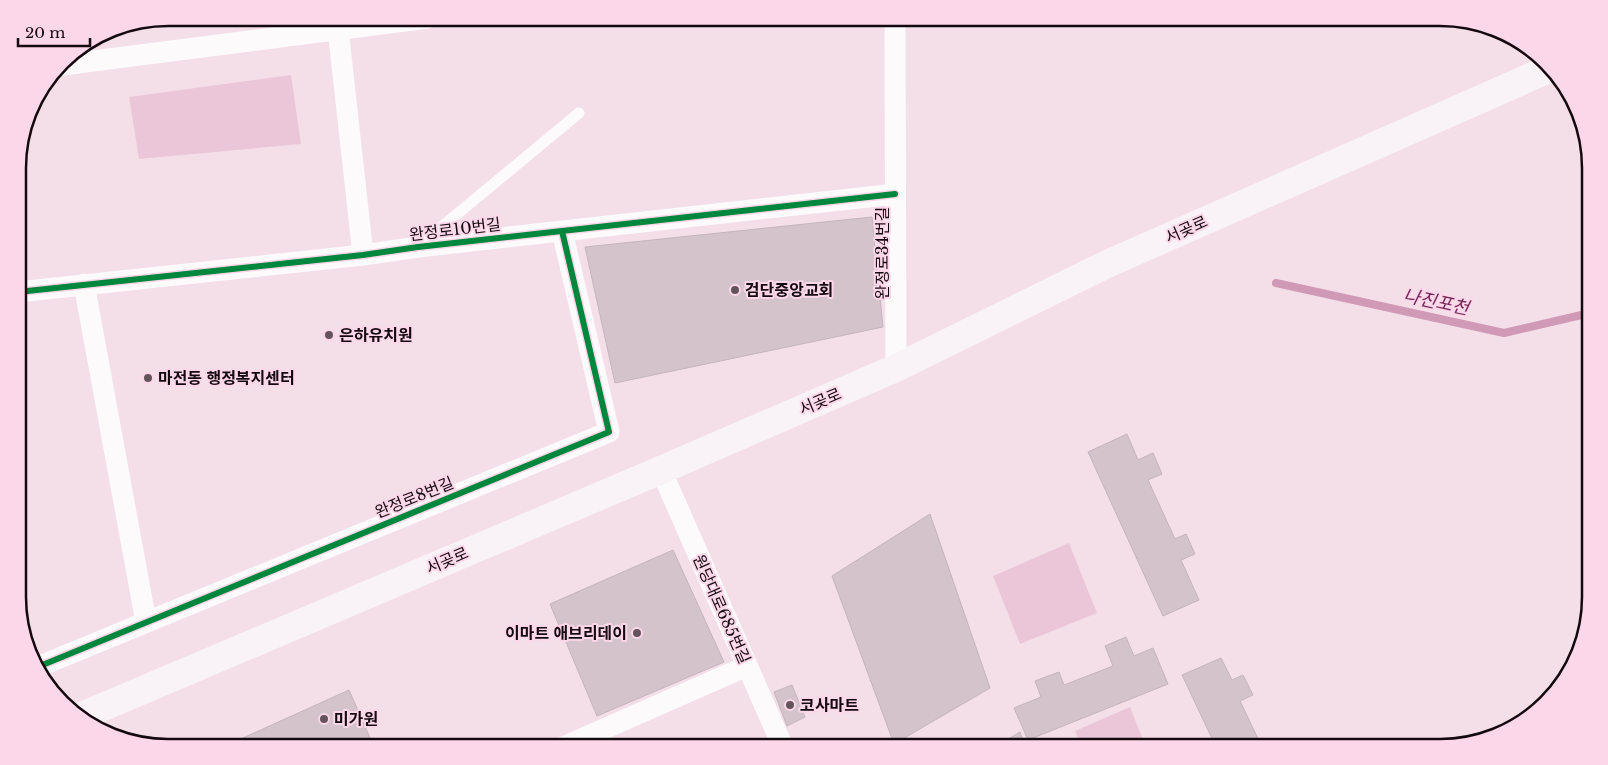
<svg xmlns="http://www.w3.org/2000/svg" width="1608" height="765" font-family="'Libre Baskerville','Noto Sans KR',serif">
<style>
.green{fill:#ebc6d8}
.lines{fill:none;stroke-linecap:round;stroke-linejoin:round}
.stream{stroke:#d09ab6;stroke-width:8}
.building{fill:#d4c3cb;stroke:#c4b4bc}
.service{stroke:#fdfafc;stroke-width:11}
.minor{stroke:#fdfafc;stroke-width:21}
.secondary{stroke:#f9f3f7;stroke-width:28}
.cycleway-casing{stroke:#fcd7e9;stroke-width:9}
.cycleway{stroke:#00873e;stroke-width:6}
.poi-dot{fill:#63545c;stroke:#fcd7e9;stroke-width:2}
.labels{text-anchor:middle;dominant-baseline:central;stroke-width:4;stroke-linejoin:round;paint-order:stroke}
.street-label{font-size:16px;fill:#150910;stroke:#fcd7e9}
.poi-label{font-size:16px;font-weight:bold;fill:#150910;stroke:#fcd7e9;text-anchor:start}
.water-label{font-size:18px;font-style:italic;fill:#752555;stroke:#fcd7e9}
.rim{fill:none;stroke:#150910;stroke-width:2.5}
</style>
<rect width="100%" height="100%" fill="#f4dfe9"/>
<path class="green" d="M291 75 301 144 139 159 129 97Z
M1069 543 1097 613 1020 644 993 576Z
M1130 707 1146 747H1082L1075 731Z"/>
<g class="lines">
<path class="stream" d="M1276 283 1504 333 1590 313"/>
</g>
<path class="building" d="M872 217 883 327 615 383 585 247Z
M1127 434 1138 460 1153 453 1162 474 1148 480 1175 539 1186 534 1195 554 1181 560 1199 600 1163 616 1088 452Z
M930 514 990 688 894 744 832 576Z
M673 550 724 662 597 716 550 604Z
M1126 637 1134 656 1153 648 1168 684 1028 740 1014 708 1041 697 1035 681 1059 672 1064 685 1113 666 1105 646Z
M1221 658 1232 680 1243 675 1253 695 1240 701 1262 747H1216L1182 675Z
M792 685 805 717 787 726 774 692Z
M349 690 374 747H223Z
M1020 732 1025 747H995Z"/>
<g class="lines">
<path class="service" d="M421 244 579 113"/>
<path class="minor" d="M895 18 896 368
M338 29 363 255
M62 65 428 18
M84 284 146 622
M18 292 363 255 418 247 895 194
M661 470 783 747
M40 666 609 432 562 231
M563 747 747 666"/>
<path class="secondary" d="M82 716 661 470 896 368 1107 264 1549 69"/>
<defs>
<path id="cycleway" d="M18 292 363 255 418 247 895 194
M40 666 609 432 562 231"/>
</defs>
<use href="#cycleway" class="cycleway-casing"/>
<use href="#cycleway" class="cycleway"/>
</g>
<g class="poi-dot">
<circle cx="735" cy="290" r="5"/>
<circle cx="329" cy="335" r="5"/>
<circle cx="148" cy="378" r="5"/>
<circle cx="637" cy="633" r="5"/>
<circle cx="790" cy="705" r="5"/>
<circle cx="324" cy="719" r="5"/>
</g>
<g class="labels">
<g class="street-label">
<text transform="translate(455 229) rotate(-7)">완정로10번길</text>
<text transform="translate(1186 229) rotate(-24)">서곶로</text>
<text transform="translate(882 253) rotate(-90)">완정로34번길</text>
<text transform="translate(820 401) rotate(-23)">서곶로</text>
<text transform="translate(414 497) rotate(-22)">완정로8번길</text>
<text transform="translate(447 560) rotate(-23)">서곶로</text>
<text transform="translate(722 609) rotate(66)">원당대로685번길</text>
</g>
<g class="poi-label">
<text x="745" y="290">검단중앙교회</text>
<text x="339" y="335">은하유치원</text>
<text x="158" y="378">마전동 행정복지센터</text>
<text x="627" y="633" text-anchor="end">이마트 애브리데이</text>
<text x="800" y="705">코사마트</text>
<text x="334" y="719">미가원</text>
</g>
<g class="water-label">
<text transform="translate(1436 302) rotate(12)">나진포천</text>
</g>
</g>
<path d="M0 0H1608V765H0ZM168 26H1440A142 142 0 0 1 1582 168V597A142 142 0 0 1 1440 739H168A142 142 0 0 1 26 597V168A142 142 0 0 1 168 26Z" fill="#fcd7e9" fill-rule="evenodd"/>
<path class="rim" d="M168 26H1440A142 142 0 0 1 1582 168V597A142 142 0 0 1 1440 739H168A142 142 0 0 1 26 597V168A142 142 0 0 1 168 26Z"/>
<path d="M18 38v8h72v-8" fill="none" stroke="#150910" stroke-width="2.5"/>
<text x="25" y="38" font-size="15" fill="#150910" stroke="#fcd7e9" stroke-width="4" paint-order="stroke">20 m</text>
</svg>
